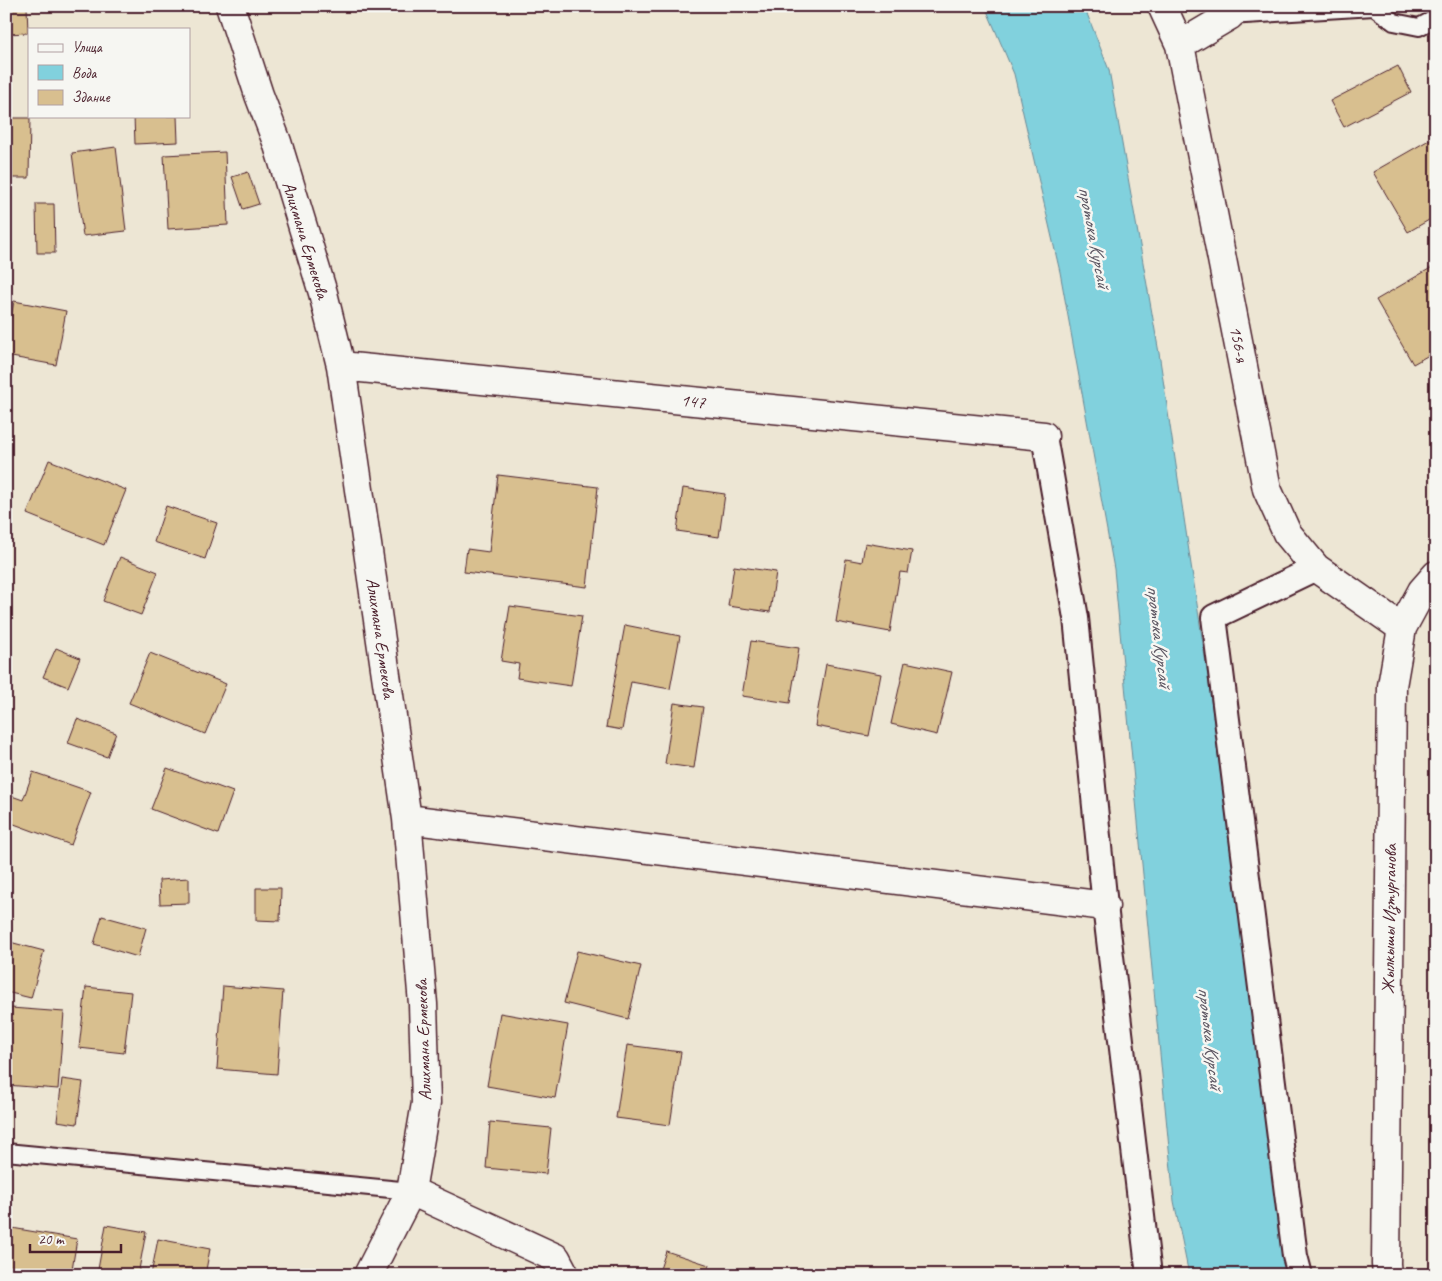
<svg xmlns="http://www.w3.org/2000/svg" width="1442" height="1281" font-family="Caveat,sans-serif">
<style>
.water{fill:#81d1dd;stroke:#6b8a96}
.building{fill:#d8bf8f;stroke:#4a1f2b}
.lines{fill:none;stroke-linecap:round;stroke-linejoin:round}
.service-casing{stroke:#4a1f2b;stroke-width:20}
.pedestrian-casing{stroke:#4a1f2b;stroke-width:28}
.minor-casing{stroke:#4a1f2b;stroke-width:31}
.service{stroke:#f6f6f2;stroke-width:16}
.pedestrian{stroke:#f6f6f2;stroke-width:24}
.minor{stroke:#f6f6f2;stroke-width:28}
.labels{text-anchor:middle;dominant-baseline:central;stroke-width:5;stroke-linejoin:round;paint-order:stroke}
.street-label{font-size:18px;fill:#4a1f2b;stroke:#f6f6f2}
.water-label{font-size:19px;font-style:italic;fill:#5a5460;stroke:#f6f6f2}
</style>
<rect width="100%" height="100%" fill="#ede6d4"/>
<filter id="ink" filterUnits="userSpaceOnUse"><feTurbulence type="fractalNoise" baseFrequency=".02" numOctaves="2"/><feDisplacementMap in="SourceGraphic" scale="10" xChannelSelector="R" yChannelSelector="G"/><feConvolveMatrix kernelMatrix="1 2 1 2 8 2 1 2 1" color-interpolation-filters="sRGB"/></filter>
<g filter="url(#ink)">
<path class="water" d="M985 6H1084L1109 70 1159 353 1208 677 1286 1275H1189L1174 1201 1114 569 1060 272 1014 74Z"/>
<path class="building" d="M6 6H27L28 33 6 34Z
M1398 66 1411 92 1344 127 1330 101Z
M134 116H177L178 142 135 144Z
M6 118H30L29 178H6Z
M1436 136V216L1408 232 1373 172Z
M116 147 126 231 83 236 72 153Z
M225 152 228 225 168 229 164 155Z
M248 172 259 204 243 209 232 177Z
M36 204H54L55 253H37Z
M1436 265V351L1413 364 1376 300Z
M14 301 66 311 56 365 6 356V343Z
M49 460 126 490 104 545 27 514Z
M498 475 598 487 587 587 464 572 467 549 489 552Z
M683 488 725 494 719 537 677 531Z
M166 506 217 523 205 559 154 542Z
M865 543 912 551 908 573 900 572 890 632 836 622 846 559 862 562Z
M120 557 158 572 141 615 103 601Z
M734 566 776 572 770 612 728 606Z
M510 606 582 616 571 686 517 678 519 664 501 661Z
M625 625 680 636 670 689 631 682 622 730 606 727Z
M751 641 799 648 790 703 742 696Z
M56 648 80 658 68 687 43 677Z
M150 653 226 684 205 734 129 703Z
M905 662 952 672 937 735 891 724Z
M826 664 881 674 869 736 815 726Z
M674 703 703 707 694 768 665 764Z
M77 719 116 733 107 757 68 743Z
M167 768 233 792 218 834 151 809Z
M33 772 91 792 71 845 6 821V794L23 800Z
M189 878V903L160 904 159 880Z
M256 888H281L280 921 256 920Z
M102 916 146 928 138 957 94 944Z
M6 941 44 951 31 998 6 992Z
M577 951 641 966 628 1019 564 1003Z
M223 986 283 991 277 1074 217 1069Z
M86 987 131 992 124 1053 79 1048Z
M11 1008 64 1012 58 1089 6 1085Z
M500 1013 568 1025 555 1098 487 1086Z
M627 1045 681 1052 670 1125 616 1118Z
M62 1079 83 1082 77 1124 57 1121Z
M490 1122 551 1128 546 1174 486 1168Z
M106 1225 146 1232 138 1275H97Z
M6 1227 77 1239 71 1275H6Z
M158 1239 210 1249 205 1275H151Z
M666 1251 709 1265 706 1275H658Z"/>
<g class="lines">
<defs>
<path id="service" d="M1229 16 1374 7 1394 22 1419 27 1436 18
M6 1152 411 1191"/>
<path id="pedestrian" d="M1044 436 1076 618 1105 906 1149 1275
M1300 1275 1295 1256 1214 617 1316 568"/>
<path id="minor" d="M230 6 259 95 277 142 323 293 341 366 407 819 423 1004 426 1103 411 1191 368 1275
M1162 6 1180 45 1267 489 1287 533 1316 568 1402 628
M1180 45 1229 16 1239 6
M341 366 1044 436
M407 819 1105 906
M411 1191 556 1258 565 1275
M1387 1275 1386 1264 1392 686 1402 628 1422 591 1436 575"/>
</defs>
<use href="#service" class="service-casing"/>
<use href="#pedestrian" class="pedestrian-casing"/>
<use href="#minor" class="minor-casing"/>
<use href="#service" class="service"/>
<use href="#pedestrian" class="pedestrian"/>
<use href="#minor" class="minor"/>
</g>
</g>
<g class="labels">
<g class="street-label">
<text transform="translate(306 240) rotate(73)">Алихмана Ермекова</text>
<text transform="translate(1239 344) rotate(79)">156-я</text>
<text transform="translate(693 401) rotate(6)">147</text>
<text transform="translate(381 638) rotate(82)">Алихмана Ермекова</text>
<text transform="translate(1389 919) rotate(-89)">Жылкышы Изтурганова</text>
<text transform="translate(423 1040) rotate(-92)">Алихмана Ермекова</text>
</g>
<g class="water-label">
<text transform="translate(1094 237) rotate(79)">протока Курсай</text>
<text transform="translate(1159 636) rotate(83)">протока Курсай</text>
<text transform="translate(1210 1038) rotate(83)">протока Курсай</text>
</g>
</g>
<rect width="1442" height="1281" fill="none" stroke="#f6f6f2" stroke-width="25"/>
<rect x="12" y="12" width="1417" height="1256" fill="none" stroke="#4a1f2b" stroke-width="2" filter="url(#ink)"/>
<rect x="28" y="28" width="162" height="90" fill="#f6f6f2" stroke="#b1a0a2"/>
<rect x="38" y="44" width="25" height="8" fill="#f6f6f2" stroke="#b1a0a2"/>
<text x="72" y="52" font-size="15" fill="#4a1f2b">Улица</text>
<rect x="38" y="65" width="25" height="15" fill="#81d1dd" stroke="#b1a0a2"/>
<text x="72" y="78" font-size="15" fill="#4a1f2b">Вода</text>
<rect x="38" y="90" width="25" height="15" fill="#d8bf8f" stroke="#b1a0a2"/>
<text x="72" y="102" font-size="15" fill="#4a1f2b">Здание</text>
<path d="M30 1244v8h91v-8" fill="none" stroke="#4a1f2b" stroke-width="2.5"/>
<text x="38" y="1244" font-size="15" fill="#4a1f2b" stroke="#f6f6f2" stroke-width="4" paint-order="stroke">20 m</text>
</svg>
